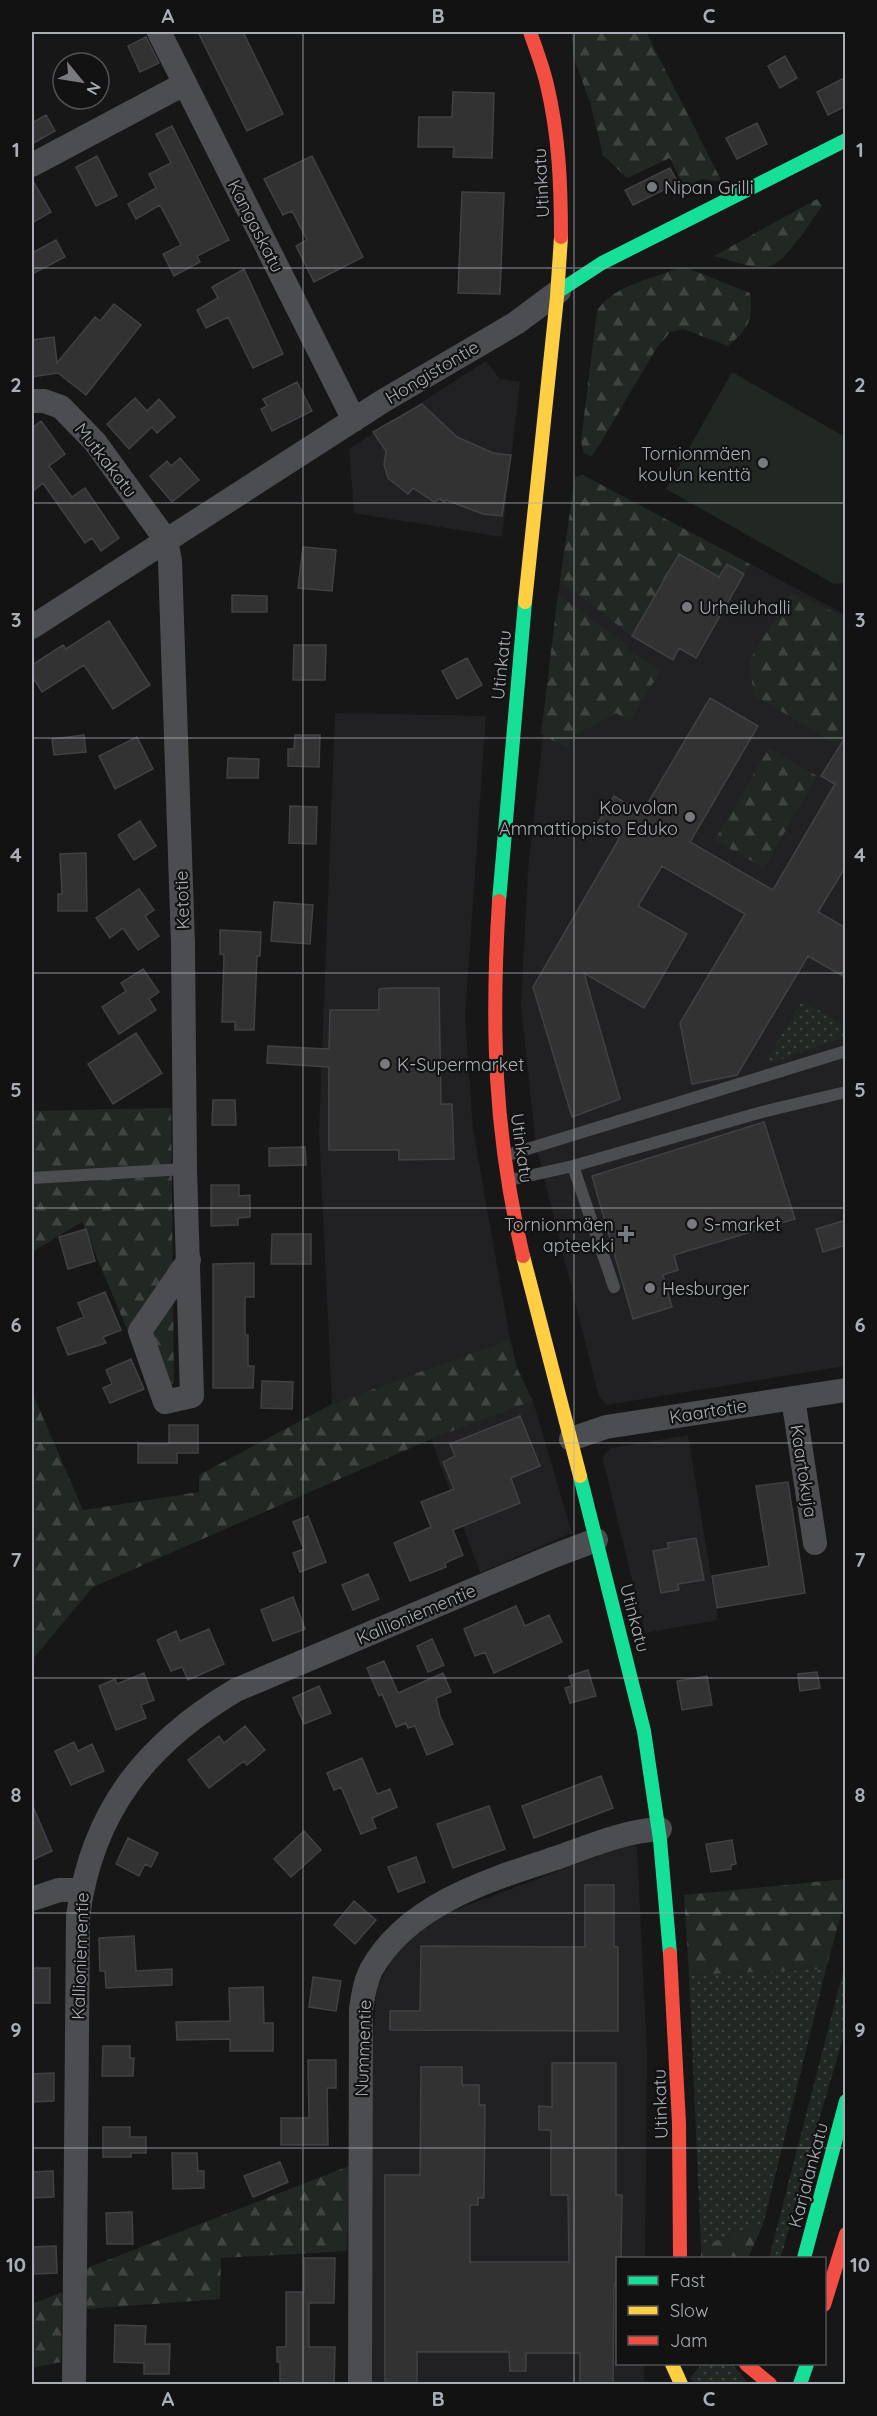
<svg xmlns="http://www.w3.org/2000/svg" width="877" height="2416" font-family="Quicksand,sans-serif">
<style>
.built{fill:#212123}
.green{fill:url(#green-dots)}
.forest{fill:url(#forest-firs)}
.pitch{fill:#212722}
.building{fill:#323233;stroke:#404144;stroke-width:1.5}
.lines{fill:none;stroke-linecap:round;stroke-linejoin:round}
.lane{stroke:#4c4d50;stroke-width:12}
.street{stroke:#4c4d50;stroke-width:24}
.fast{stroke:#16e098;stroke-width:14}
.slow{stroke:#ffcf43;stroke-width:14}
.jam{stroke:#f24e42;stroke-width:14}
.grid{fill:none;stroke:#aaafb7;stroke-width:1.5;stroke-opacity:0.55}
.poi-dot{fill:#777a7f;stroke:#121213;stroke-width:2}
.labels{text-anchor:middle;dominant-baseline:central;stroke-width:4.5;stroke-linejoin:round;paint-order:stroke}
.street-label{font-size:18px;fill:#aaafb7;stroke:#121213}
.poi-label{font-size:18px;fill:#aaafb7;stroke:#121213;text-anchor:start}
.neatline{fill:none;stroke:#aaafb7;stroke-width:2}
.grid-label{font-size:20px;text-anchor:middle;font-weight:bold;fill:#aaafb7}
</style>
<defs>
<pattern id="green-dots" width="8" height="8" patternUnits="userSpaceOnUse" patternTransform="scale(1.5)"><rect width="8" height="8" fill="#212722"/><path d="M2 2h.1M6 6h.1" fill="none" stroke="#3f4440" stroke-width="1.8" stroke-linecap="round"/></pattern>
<pattern id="forest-firs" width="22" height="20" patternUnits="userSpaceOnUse" patternTransform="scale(1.5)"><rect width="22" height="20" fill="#212722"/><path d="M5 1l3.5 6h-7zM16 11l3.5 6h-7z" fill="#3f4440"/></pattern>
</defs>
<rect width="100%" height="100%" fill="#171718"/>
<path class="built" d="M486 361 500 379 520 382 502 537 354 513 349 449Z
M583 475 846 615 845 1366 607 1405 599 1397 536 1146 521 1006 528 870 560 581 575 477Z
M335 713 486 716 465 1017 473 1129 510 1339 332 1404 319 1131Z
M533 1401 572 1533 480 1573 431 1439Z
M688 1435 718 1620 645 1633 603 1460 604 1455 611 1448Z
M629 1844 637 1847 647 2053 645 2258H618V2364H644V2384H370L372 2051 377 1986 395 1954 414 1934 437 1917Z"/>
<path class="green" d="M801 1003H807L845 1026V1037L770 1063 767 1059Z
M845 1964V2031L806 2164 783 2250 780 2258H769Z
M826 1969 763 2225 701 2246 689 1975Z
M702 2364H732L749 2384H695L690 2378Z"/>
<path class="forest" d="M572 32H646L722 182 702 179 684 188 670 158 627 178 603 155 590 103 573 55Z
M817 199 822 206C811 221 784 267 765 267 749 268 730 260 714 256Z
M687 268 750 293C754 319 748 329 728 346L683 329 670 332 656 349 594 454 591 456 584 453 581 441 597 311C612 286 651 279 676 269Z
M583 475 750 564 744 574 727 564 719 577 679 554 632 636 560 581 575 477Z
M791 592 845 617V736L839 746 754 695 749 661Z
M558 594 623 642 627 649 661 670 630 721 616 713 579 733 567 748 541 734Z
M769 748 817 776 764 868 715 840Z
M171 1108 174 1383 152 1389 82 1222 32 1252V1111Z
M510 1339 517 1368 533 1401 431 1439 93 1587 32 1660V1392L83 1510 199 1492V1475L332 1404Z
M845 1879V1900L826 1969 689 1975 684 1895Z
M349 2166 347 2251 221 2258 220 2299 87 2309V2268Z
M763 2225 748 2258H701V2246Z
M62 2292 61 2362 32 2368V2304Z"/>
<path class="pitch" d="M732 372 845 437V583L834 584 666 489Z"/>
<path class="building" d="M198 32H243L283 114 247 131Z
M146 37 159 63 140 72 128 46Z
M785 56 797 78 780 88 768 66Z
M846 77V106L828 115 817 92Z
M453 92 494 93 492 158 453 157 454 147H418L419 117H452Z
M46 115 55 131 32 144V123Z
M757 123 767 144 737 159 726 138Z
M172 126 229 240 197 256 200 262 174 276 163 254 181 245 160 205 136 219 128 204 156 188 149 174 171 163 156 134Z
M97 156 117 196 96 206 76 167Z
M312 156 363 257 314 282 296 246 307 240 292 211 283 215 264 179Z
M670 168 678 183 633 205 625 190Z
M32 179 51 212 32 223Z
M462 192 504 193 500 294 458 293Z
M56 240 65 257 32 274V253Z
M244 269 283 354 253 368 228 317 206 328 197 310 218 298 212 287Z
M114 304 141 325 86 395 58 373 32 377V340L54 337 57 363 95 317 100 321Z
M297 382 312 411 272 431 261 409 267 406 263 399Z
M135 398 147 411 159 399 175 417 157 433 152 427 129 449 107 424Z
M422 404 457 437 493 453 511 455 502 516 483 514 446 500 444 502 440 499 434 502 413 488 408 494 388 478 384 465 386 451 373 432Z
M41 421 65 454 49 466 72 497 85 488 119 538 101 551 92 538 85 543 43 483 32 492V428Z
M180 458 199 480 172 502 150 476 167 461 171 466Z
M303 547 336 550 332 591 298 588Z
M679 554 719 577 727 564 744 574 696 658 679 648 673 660 632 636Z
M232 595 267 596V612H232Z
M109 621 150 685 113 709 84 665 42 692 32 676V665L63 645 66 649Z
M294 645H326L325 680H293Z
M467 658 482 685 457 699 442 671Z
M710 698 758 726 690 842 773 890 835 784 821 776 846 736V866L818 912 846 928V978L808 956 737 1075 692 1084 680 1023 745 914 662 866 638 906 687 934 644 1008 584 973 620 1099 572 1117 533 987 619 839 597 824 614 796 642 813Z
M84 735 86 752 54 755 52 739Z
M295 735H320L319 767 288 766V749H294Z
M137 737 153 769 115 789 99 756Z
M228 758 259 759 258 778H227Z
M290 806 317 807 316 844 289 843Z
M140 821 156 846 134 860 118 835Z
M86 853 87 911H58V894H62L60 854Z
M139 889 154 910 145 916 159 936 138 950 123 928 110 938 96 918Z
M274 902 313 905 310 944 271 941Z
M220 930 261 932 260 956H257L254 1030H235V1022H222L224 955 220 954Z
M143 969 159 992 149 999 156 1010 119 1034 102 1007 126 991 121 983Z
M389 988H439L441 1104H452L454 1159 399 1160V1150H329V1067L267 1063 268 1046 329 1049 330 1010H379V989Z
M136 1033 162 1073 113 1104 88 1064Z
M213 1100H235L236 1125H212Z
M764 1122 795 1219 674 1255 678 1270 663 1275 672 1307 633 1319 592 1176Z
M305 1147 306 1165 269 1166V1148Z
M211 1185H239V1196L250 1195V1217L238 1218V1225L211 1226Z
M846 1220V1245L823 1252 816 1229Z
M86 1229 95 1261 68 1269 59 1237Z
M272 1234H311V1264H271Z
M254 1263V1297H245V1335H248V1366H254L253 1388H213V1264Z
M105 1292 121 1330 103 1337 106 1343 68 1355 57 1328 84 1317 78 1303Z
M131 1359 144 1389 110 1403 103 1388 112 1384 106 1370Z
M262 1381 293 1382 292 1409 261 1408Z
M520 1416 540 1466 511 1478 520 1503 453 1530 463 1555 445 1563 446 1567 410 1581 394 1543 431 1527 421 1502 454 1489 443 1462 455 1456 450 1444Z
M169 1425H198V1453H177V1463H138V1444H169Z
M788 1482 805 1593 717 1608 712 1576 769 1566 756 1486Z
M308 1516 326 1562 300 1572 293 1553 304 1549 293 1522Z
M696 1538 704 1580 678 1584 679 1590 661 1593 653 1551 669 1548 667 1543Z
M368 1574 379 1599 353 1610 342 1585Z
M293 1597 305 1629 273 1641 261 1610Z
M516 1606 525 1626 549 1615 562 1642 494 1673 485 1652 475 1656 464 1629Z
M209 1629 224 1664 188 1680 182 1667 171 1671 157 1640 176 1631 180 1641Z
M432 1639 444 1665 428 1672 417 1646Z
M384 1661 398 1693 443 1673 451 1692 436 1698 440 1716 453 1744 427 1755 415 1726 408 1728 406 1723 396 1727 382 1694 379 1696 367 1668Z
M588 1670 596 1696 570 1703 565 1688 572 1686 569 1676Z
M817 1672 820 1688 800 1691 798 1674Z
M144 1673 154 1700 141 1705 146 1718 116 1730 99 1686 115 1679 117 1684Z
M707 1676 712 1705 682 1710 677 1681Z
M319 1686 331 1713 304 1724 293 1698Z
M245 1726 265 1750 247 1765 244 1761 209 1788 188 1760 219 1736 224 1743Z
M74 1742 78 1751 92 1744 104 1771 71 1785 55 1751Z
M362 1758 377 1794 390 1789 397 1807 372 1818 376 1828 361 1834 341 1787 334 1790 327 1773Z
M601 1776 613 1808 534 1838 522 1806Z
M32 1804 52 1851 32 1860Z
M489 1806 505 1849 453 1868 437 1824Z
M304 1831 321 1850 291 1877 274 1859Z
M128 1838 158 1853 151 1867 145 1864 139 1876 116 1864Z
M732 1840 736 1864 731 1865V1869L711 1872 706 1844Z
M416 1857 425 1882 398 1892 388 1867Z
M585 1885H614V1947H618V2031L390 2030V2011H420L421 1946 585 1947Z
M354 1901 376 1920 355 1944 334 1925Z
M134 1936 136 1971 172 1969V1985L106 1988 105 1971H100L99 1938Z
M32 1968H50V2003H32Z
M313 1977 341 1981 336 2011 309 2007Z
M263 1987 264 2023H273V2051H230V2039L177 2040 176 2022 230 2021 229 1988Z
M103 2046H130V2058H134L133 2076H102Z
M308 2060H336V2088H327L328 2145H281V2118H309Z
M552 2063H616V2195H622L621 2259H618V2284H614L613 2385H580V2353H526V2371H510L509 2352H417V2385H385V2175H420L421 2067H462V2085H479V2105H485L484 2198H478V2205H470V2262H569L568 2195H551V2130H539V2106L552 2107Z
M54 2073V2101L32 2102V2074Z
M103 2127H130V2137H146V2153H131V2157H103Z
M172 2153H197L198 2171H204V2188L173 2189Z
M280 2162 288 2182 253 2197 244 2176Z
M53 2171 54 2197 32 2198V2172Z
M132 2212 133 2244H107L106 2213Z
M56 2246 57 2273 34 2274 33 2247Z
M304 2258H335L334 2303H309V2347H335L334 2385H280V2362H277V2347H286V2292H304Z
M115 2325 146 2326 145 2344H170L169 2374H144V2363L114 2362Z"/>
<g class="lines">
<path class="lane" d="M505 1156 846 1051
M32 1178 185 1169
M510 1180 573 1166
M614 1287 573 1166 762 1112 846 1092"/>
<path class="street" d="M159 32 354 420
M32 165 184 84
M32 401H44L61 407 95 442 166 540 170 561 183 944 185 1169 192 1396 165 1402 140 1331 189 1260
M32 627 383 401 516 323 559 291
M793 1398 815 1543
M571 1439 606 1427 846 1390
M32 1899 59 1890H81
M74 2384 78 1916C92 1810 147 1743 236 1690L551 1557 596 1540
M360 2384 361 2009C363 1996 365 1982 371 1970 408 1903 492 1879 559 1857 592 1845 625 1831 660 1829"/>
<path class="fast" d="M559 291 602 263 846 140
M499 901 525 602
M580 1476 644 1731 660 1840 670 1954
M804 2258 846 2101
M800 2384 807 2364"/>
<path class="slow" d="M525 602 557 297 561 237
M523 1256 580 1476
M672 2364 681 2384"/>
<path class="jam" d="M530 32C536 49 543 67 547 85 559 135 561 185 561 237
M499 901C491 1026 494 1133 523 1256
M670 1954 679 2123 680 2258
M824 2305 846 2234
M746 2364 770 2384"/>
</g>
<path class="grid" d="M303 32V2384M574 32V2384M32 268H846M32 503H846M32 738H846M32 973H846M32 1208H846M32 1443H846M32 1678H846M32 1913H846M32 2148H846"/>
<g class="poi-dot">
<circle cx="652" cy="187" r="6"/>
<circle cx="763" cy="463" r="6"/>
<circle cx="687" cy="607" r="6"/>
<circle cx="690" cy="817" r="6"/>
<circle cx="385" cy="1064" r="6"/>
<circle cx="692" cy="1224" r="6"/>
<path d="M623 1225h6v6h6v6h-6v6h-6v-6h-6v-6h6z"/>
<circle cx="650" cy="1288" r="6"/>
</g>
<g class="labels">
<g class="street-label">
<text transform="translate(541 183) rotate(-93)">Utinkatu</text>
<text transform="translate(256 226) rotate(63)">Kangaskatu</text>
<text transform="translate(432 372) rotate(-31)">Hongistontie</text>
<text transform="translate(106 460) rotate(52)">Mutkakatu</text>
<text transform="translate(501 665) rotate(-84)">Utinkatu</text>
<text transform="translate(182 900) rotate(-92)">Ketotie</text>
<text transform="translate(522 1148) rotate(82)">Utinkatu</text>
<text transform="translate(708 1411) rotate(-9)">Kaartotie</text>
<text transform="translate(804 1471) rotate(81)">Kaartokuja</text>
<text transform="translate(416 1614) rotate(-23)">Kallioniementie</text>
<text transform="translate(635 1618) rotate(75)">Utinkatu</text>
<text transform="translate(80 1956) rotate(-88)">Kallioniementie</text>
<text transform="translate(363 2048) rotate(-88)">Nummentie</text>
<text transform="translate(660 2104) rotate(-92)">Utinkatu</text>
<text transform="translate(808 2175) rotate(-75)">Karjalankatu</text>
</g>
<g class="poi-label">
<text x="664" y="187">Nipan Grilli</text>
<text x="751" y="453" text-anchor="end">Tornionmäen<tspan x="751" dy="21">koulun kenttä</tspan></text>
<text x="699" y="607">Urheiluhalli</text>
<text x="678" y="807" text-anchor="end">Kouvolan<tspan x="678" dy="21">Ammattiopisto Eduko</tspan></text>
<text x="397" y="1064">K-Supermarket</text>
<text x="614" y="1224" text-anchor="end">Tornionmäen<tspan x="614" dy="21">apteekki</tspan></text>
<text x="704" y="1224">S-market</text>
<text x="662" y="1288">Hesburger</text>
</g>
</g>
<rect width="877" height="2416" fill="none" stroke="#121213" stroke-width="66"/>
<rect x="616" y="2257" width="210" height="108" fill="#121213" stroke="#4f5155" stroke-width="1.5"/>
<rect x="628" y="2276" width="30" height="9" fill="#16e098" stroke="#4f5155" stroke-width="1.5"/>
<text x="670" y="2287" font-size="18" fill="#aaafb7">Fast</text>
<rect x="628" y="2306" width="30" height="9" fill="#ffcf43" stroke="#4f5155" stroke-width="1.5"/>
<text x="670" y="2317" font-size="18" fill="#aaafb7">Slow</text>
<rect x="628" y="2336" width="30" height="9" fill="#f24e42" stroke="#4f5155" stroke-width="1.5"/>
<text x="670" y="2347" font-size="18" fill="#aaafb7">Jam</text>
<g transform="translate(81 81) rotate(120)"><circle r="28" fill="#121213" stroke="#4f5155" stroke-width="1.5"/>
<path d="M0-4.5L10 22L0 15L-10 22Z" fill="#777a7f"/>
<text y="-9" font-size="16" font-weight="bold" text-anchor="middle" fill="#aaafb7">N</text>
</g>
<rect x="33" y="33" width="811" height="2350" class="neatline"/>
<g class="grid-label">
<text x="168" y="23">A</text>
<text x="438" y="23">B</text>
<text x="709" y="23">C</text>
<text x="16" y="157">1</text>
<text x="860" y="157">1</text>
<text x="16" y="392">2</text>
<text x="860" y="392">2</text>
<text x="16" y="627">3</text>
<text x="860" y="627">3</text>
<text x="16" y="862">4</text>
<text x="860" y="862">4</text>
<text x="16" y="1097">5</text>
<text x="860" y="1097">5</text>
<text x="16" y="1332">6</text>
<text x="860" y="1332">6</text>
<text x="16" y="1567">7</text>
<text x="860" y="1567">7</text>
<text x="16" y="1802">8</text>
<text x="860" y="1802">8</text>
<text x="16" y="2037">9</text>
<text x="860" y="2037">9</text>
<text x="16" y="2272">10</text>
<text x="860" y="2272">10</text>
<text x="168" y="2406">A</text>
<text x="438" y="2406">B</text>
<text x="709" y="2406">C</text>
</g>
</svg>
